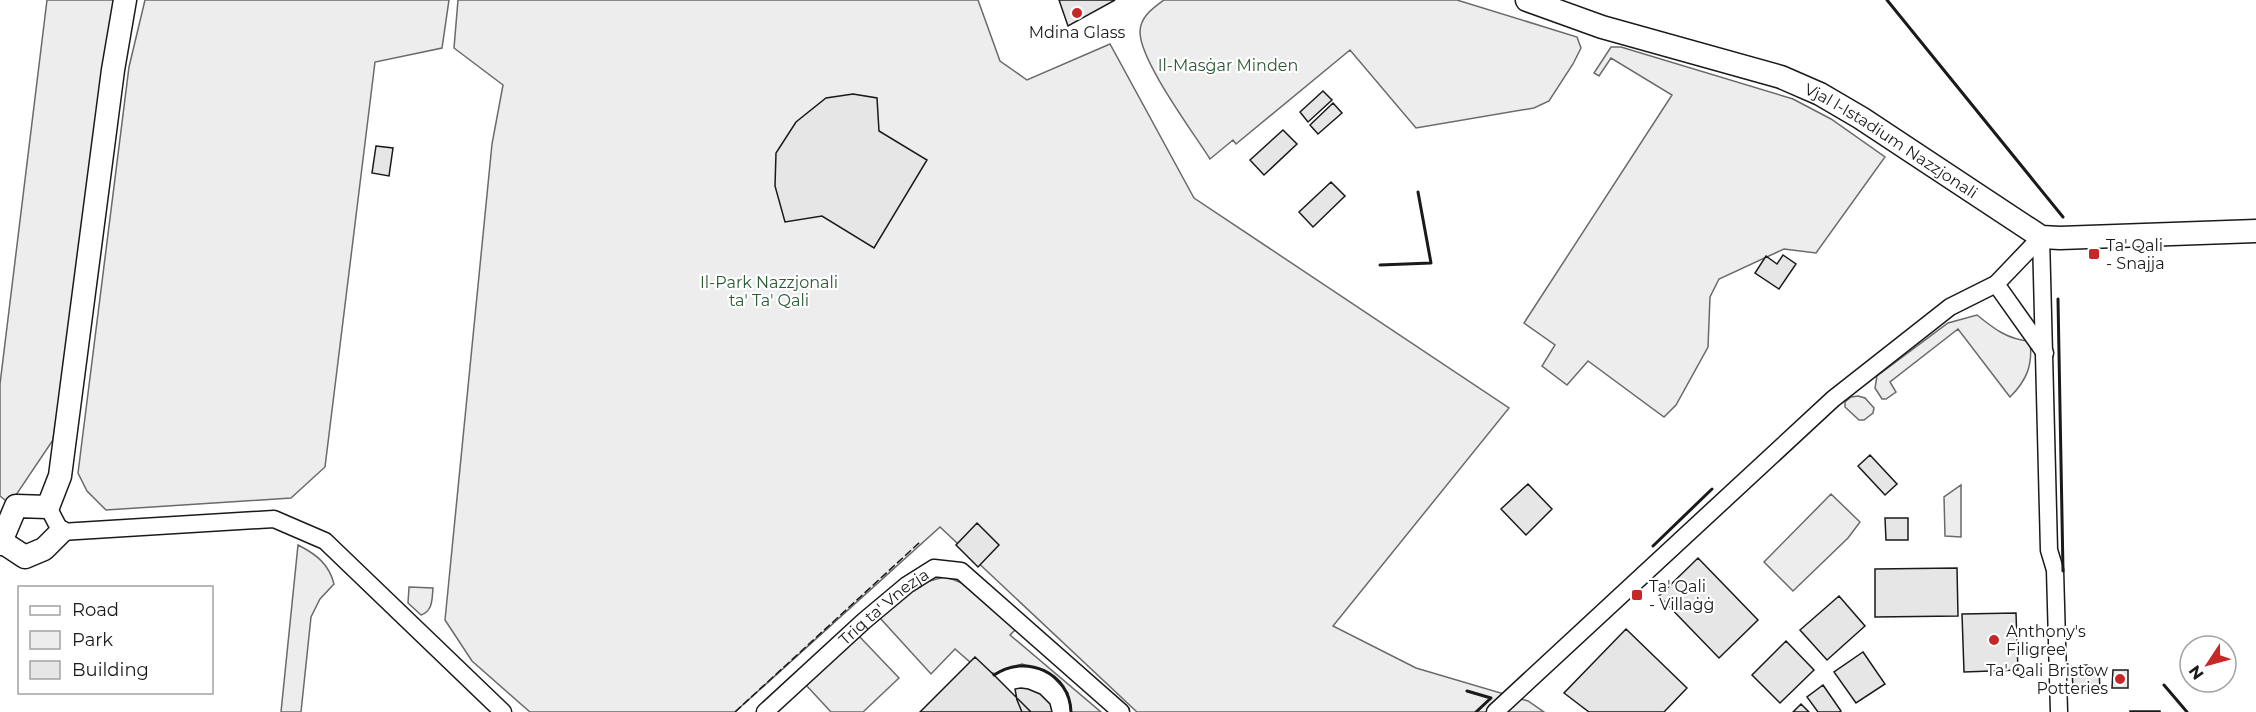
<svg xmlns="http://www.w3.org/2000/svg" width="2256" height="712" font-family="Montserrat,sans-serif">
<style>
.green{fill:#ededed;stroke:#6a6a6a;stroke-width:1.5}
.building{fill:#e6e6e6;stroke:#1a1a1a;stroke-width:1.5}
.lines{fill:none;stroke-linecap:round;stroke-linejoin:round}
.street-casing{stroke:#1a1a1a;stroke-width:19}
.secondary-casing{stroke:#1a1a1a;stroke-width:25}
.street{stroke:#fff;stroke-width:16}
.secondary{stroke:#fff;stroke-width:22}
.fence{stroke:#1a1a1a;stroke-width:1.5;stroke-dasharray:8 3;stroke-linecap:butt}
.wall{stroke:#1a1a1a;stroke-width:3}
.poi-dot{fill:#c62828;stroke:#fff;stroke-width:2}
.labels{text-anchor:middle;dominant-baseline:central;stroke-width:4.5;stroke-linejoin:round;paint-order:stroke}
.poi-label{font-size:16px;fill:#1a1a1a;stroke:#fff;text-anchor:start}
.park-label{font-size:16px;fill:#2b5a34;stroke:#fff}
.street-label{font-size:16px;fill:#1a1a1a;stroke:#fff}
</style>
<rect width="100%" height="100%" fill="#fff"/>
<path class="green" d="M47 0H118L53 440 10 504 0 496V384Z
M145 0H449L442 48 375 62 325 467 291 498 106 510 87 491 78 473 129 67Z
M458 0H978L1000 61 1027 80 1110 44 1194 198 1509 408 1333 626 1416 668 1528 701 1544 712H1137L940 527 735 712H530L472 661 445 620 492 144 503 85 454 48Z
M1164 0H1457L1577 37 1581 48 1573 64 1549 101 1534 108 1416 128 1350 50 1236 144 1233 140 1210 159C1193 132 1140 61 1140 32 1140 17 1153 8 1164 0Z
M1611 47H1621L1793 99 1831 119 1885 157 1816 253 1784 249 1719 279 1710 297 1708 347 1676 405 1664 417 1588 361 1567 385 1542 366 1555 345 1524 323 1672 95 1611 58 1599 76 1594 73Z
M1977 315C1993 328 2008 340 2030 341 2033 365 2027 380 2010 397L1958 329 1890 382 1896 392 1886 399H1882L1875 388 1877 376 1948 323Z
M1858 396 1865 398 1874 408 1873 413 1864 420H1859L1845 407V402L1851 397Z
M1961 485V537L1945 536 1944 497Z
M1831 494 1860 522 1848 538 1793 591 1764 562Z
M298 545C316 554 329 564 334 584L320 599 311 617 301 712H281Z
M944 577C973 582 994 610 1015 630L1010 635 1101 712H1071L1068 693 1051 675 1042 670 1022 664 1004 669 996 674 978 669 955 649 931 674 880 618 922 583Z
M409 587 433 588C432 599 433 611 421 615L408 603Z
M858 635 899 678 863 712H831L806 685Z"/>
<path class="building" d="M1059 0H1115L1068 26Z
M1323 91 1332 100 1308 122 1300 112Z
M853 94 877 98 879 131 927 160 874 248 822 216 785 222 775 186 776 153 796 122 826 98Z
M1333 103 1342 113 1318 134 1310 125Z
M1283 130 1297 144 1264 175 1250 160Z
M376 146 393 148 389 176 372 173Z
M1331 182 1345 196 1313 227 1299 212Z
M1783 255 1796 264 1779 289 1755 273 1766 256 1777 264Z
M1870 455 1897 484 1885 495 1858 466Z
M1528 484 1552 509 1526 535 1501 509Z
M1885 518H1908V540H1886Z
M977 523 999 545 978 567 956 545Z
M1698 558 1758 620 1719 658 1659 596Z
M1957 568 1958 616 1875 617V569Z
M1839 596 1865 626 1827 660 1800 630Z
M2016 613 2018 670 1964 672 1962 614Z
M1626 629 1687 688 1664 712H1589L1564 693Z
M1786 641 1814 670 1780 703 1752 675Z
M1863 652 1885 684 1856 703 1834 672Z
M975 657 994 675 1031 712H920Z
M2087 665V671H2099L2100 690 2073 691 2072 666Z
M2113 670H2128V688H2112Z
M1823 685 1841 711 1839 712H1818L1807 697Z
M1021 688 1028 689 1040 694 1050 704 1052 712H1022L1017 700 1015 689Z
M1801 704 1809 712H1793Z
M2130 711H2160V712H2130Z"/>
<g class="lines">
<defs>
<g id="street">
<path d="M2041 237 2049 550 2055 570 2059 712"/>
<path d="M1996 284 2045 353"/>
<path d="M48 507 61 532 274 519 325 541 503 712"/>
<path id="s1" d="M765 712 864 621 907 585 934 568 961 571 1121 712"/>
<path d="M1495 712 1833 399 1950 307 1996 284 2041 237"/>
</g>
<g id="secondary">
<path id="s2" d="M1527 0 1602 27 1781 77 1820 94 1861 118 2041 237 2060 238 2256 231"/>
<path d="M2 542 25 557 44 549 61 532"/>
<path d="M0 544 16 506 48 507 60 476 113 70 125 0"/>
</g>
</defs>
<use href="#street" class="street-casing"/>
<use href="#secondary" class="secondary-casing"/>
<use href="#street" class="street"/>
<use href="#secondary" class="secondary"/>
<path class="fence" d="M735 712 920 542"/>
<path class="wall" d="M1887 0 2063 217
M1380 265 1431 263 1418 192
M2058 299 2063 571
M1653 546 1712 489
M994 675C1026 653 1070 673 1071 712
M2164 685 2187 712
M1467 691 1491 698 1476 712"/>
</g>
<g class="poi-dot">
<circle cx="1077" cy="13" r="6"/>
<rect x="2088" y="248" width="12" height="12" rx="3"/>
<rect x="1631" y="589" width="12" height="12" rx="3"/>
<circle cx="1994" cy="640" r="6"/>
<circle cx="2120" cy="679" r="6"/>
</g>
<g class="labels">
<g class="poi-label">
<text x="1077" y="32" text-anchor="middle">Mdina Glass</text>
<text x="2106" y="245">Ta' Qali<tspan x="2106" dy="18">- Snajja</tspan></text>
<text x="1649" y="586">Ta' Qali<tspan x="1649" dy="18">- Villaġġ</tspan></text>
<text x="2006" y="631">Anthony's<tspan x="2006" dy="18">Filigree</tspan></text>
<text x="2108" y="670" text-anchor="end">Ta' Qali Bristow<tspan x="2108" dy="18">Potteries</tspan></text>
</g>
<g class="park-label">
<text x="1228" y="65">Il-Masġar Minden</text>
<text x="769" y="282">Il-Park Nazzjonali<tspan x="769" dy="18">ta' Ta' Qali</tspan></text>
</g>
<g class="street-label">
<text stroke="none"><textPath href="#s2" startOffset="393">Vjal l-Istadium Nazzjonali</textPath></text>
<text stroke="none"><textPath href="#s1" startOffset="159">Triq ta' Vnezja</textPath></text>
</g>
</g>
<rect x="18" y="586" width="195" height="108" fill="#ffffff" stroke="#a3a3a3" stroke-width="1.5"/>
<rect x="30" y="606" width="30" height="9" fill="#ffffff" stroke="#a3a3a3" stroke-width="1.5"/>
<text x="72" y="616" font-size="18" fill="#1a1a1a">Road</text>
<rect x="30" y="631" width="30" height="18" fill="#ededed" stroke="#a3a3a3" stroke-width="1.5"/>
<text x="72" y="646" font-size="18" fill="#1a1a1a">Park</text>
<rect x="30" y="661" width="30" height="18" fill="#e6e6e6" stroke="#a3a3a3" stroke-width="1.5"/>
<text x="72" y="676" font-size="18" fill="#1a1a1a">Building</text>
<g transform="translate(2208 664) rotate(234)"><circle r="28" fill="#ffffff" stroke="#a3a3a3" stroke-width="1.5"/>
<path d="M0-4.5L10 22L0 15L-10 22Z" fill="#c62828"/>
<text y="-9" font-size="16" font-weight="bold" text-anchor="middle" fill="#1a1a1a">N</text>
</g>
</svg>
